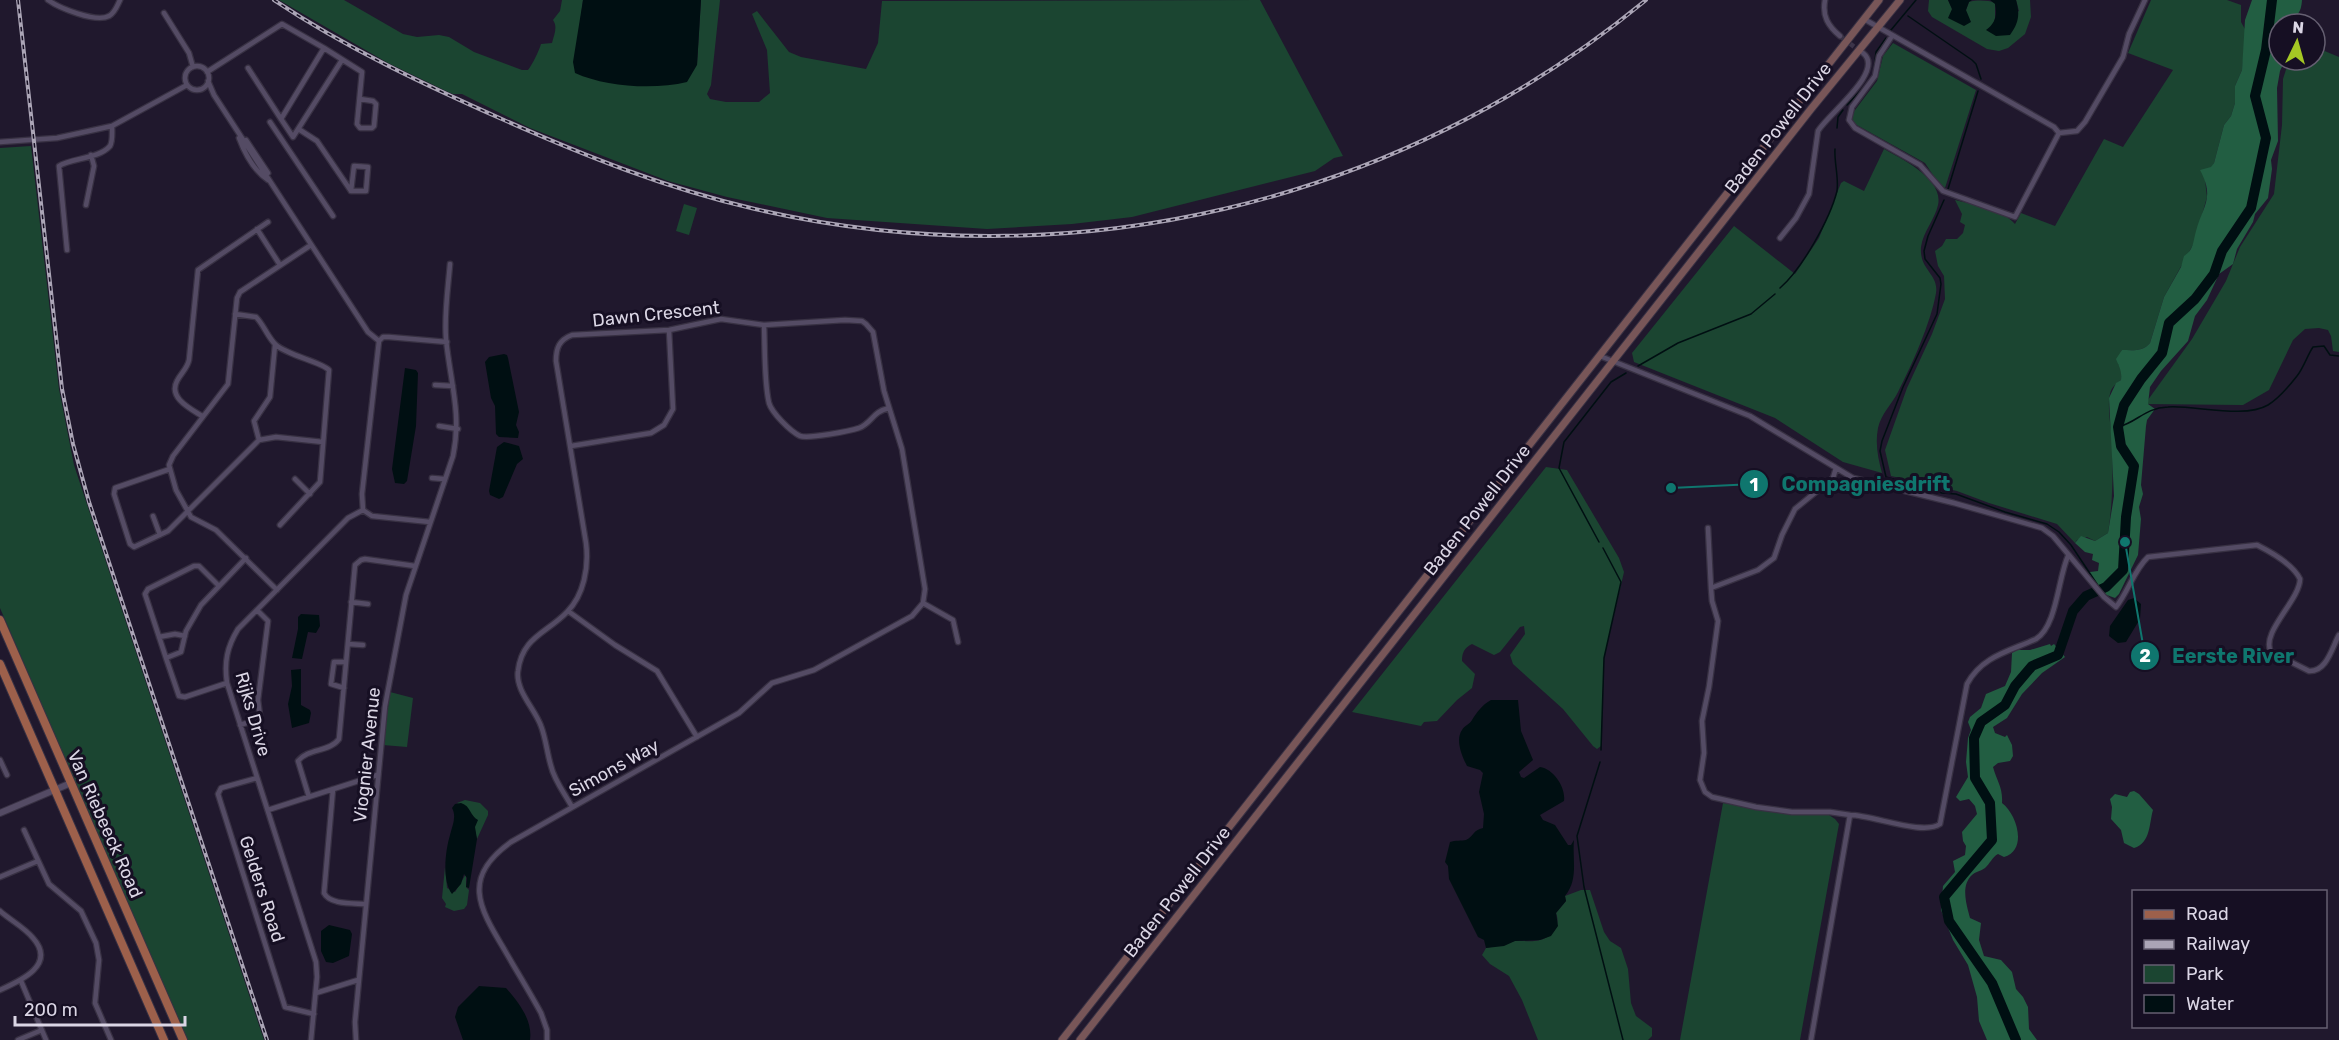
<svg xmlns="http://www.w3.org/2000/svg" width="2339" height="1040" font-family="Rubik,sans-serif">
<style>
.green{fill:#1b4531}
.forest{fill:#225e42}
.water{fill:#000f12}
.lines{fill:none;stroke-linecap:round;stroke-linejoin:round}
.stream{stroke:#000f12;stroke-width:1.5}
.river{stroke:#000f12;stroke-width:10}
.minor-tunnel{stroke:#3c3449;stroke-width:4.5;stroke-dasharray:4.5 2;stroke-linecap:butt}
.minor-casing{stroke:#383143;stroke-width:7}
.tertiary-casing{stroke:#383143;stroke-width:8}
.secondary-casing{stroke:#383143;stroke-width:9}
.primary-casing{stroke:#383143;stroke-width:10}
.minor{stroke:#544b64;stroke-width:4.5}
.tertiary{stroke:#544b64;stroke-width:6}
.secondary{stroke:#785658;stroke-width:7}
.primary{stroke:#9d604b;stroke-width:8}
.rail-casing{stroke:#aba5b6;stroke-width:4}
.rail{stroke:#160f23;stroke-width:1.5;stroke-dasharray:4.5;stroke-linecap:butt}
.labels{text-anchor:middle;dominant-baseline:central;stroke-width:6;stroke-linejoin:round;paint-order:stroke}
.street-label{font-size:18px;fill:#dbd6e5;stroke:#160f23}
.leader{fill:none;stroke:#0f766e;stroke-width:2}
.callout-dot{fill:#0f766e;stroke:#160f23;stroke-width:2}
.mark-label{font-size:18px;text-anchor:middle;font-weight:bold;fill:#fff}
.callout-label{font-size:20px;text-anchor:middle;font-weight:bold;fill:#0f766e;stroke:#160f23;stroke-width:6;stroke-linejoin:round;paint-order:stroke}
</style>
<rect width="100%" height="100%" fill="#20182d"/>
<path class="green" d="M279 0H344L403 34 417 37 439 35 449 37 474 52 522 70H528C532 65 539 51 541 44L552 43C554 35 558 27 553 20L560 11 562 0H583L579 31 697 65 701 0H720L711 85 707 94 710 99 726 102H759L770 93 767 50 752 14 757 11 789 52 801 57 866 69 878 43 882 1 1260 0 1343 156 1334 158 1315 171 1132 217 1072 224 987 229 827 218 727 197 668 181 530 128 462 94H453L446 91 388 63Z
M1929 0H1948L1952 9 1966 10 1969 2C1976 0 1988 0 1995 3V18L1993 25 2019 11 2016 0H2030L2031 17 2025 34 2008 48 1999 51 1987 49 1932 17 1928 11Z
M2151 0H2227L2241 5V22L2246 31 2242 70 2235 86V103L2231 116 2224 125 2214 163 2205 180 2207 197 2194 243 2164 297 2150 343C2143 352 2132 350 2122 350L2118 364 2122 368 2121 380C2116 383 2111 388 2110 394 2107 405 2111 428 2112 440 2113 472 2113 502 2108 533L2095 541 2087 537 2077 540 2075 543 2057 524 1989 503 1957 491 1891 476 1885 450 1907 388 1932 334 1945 299 1944 276 1938 266 1935 251 1942 246 1946 239H1957L1963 233 1965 225 1960 222 1962 214 1955 200C1972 204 2005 211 2015 224L2021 213 2055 226 2104 139 2123 147 2173 70 2128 53Z
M1893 43 1976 90 1945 188 1937 181 1925 163 1855 124 1851 119 1852 114 1877 81 1883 56Z
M2315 47 2339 57V352L2333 351 2331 336 2328 330 2319 328 2305 329 2293 340 2269 390 2243 405 2145 404 2192 339 2226 281 2240 247 2274 194 2282 125 2283 79 2289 60H2315Z
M31 146 59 389 74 465 264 1040H186L0 608V148Z
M1884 149C1902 159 1944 179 1938 205 1935 219 1923 232 1921 247 1919 270 1939 274 1936 293 1931 322 1912 365 1898 392 1892 404 1881 414 1878 428 1875 444 1878 458 1882 473L1843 462 1775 418 1634 362 1632 353 1734 226 1795 274 1819 238 1841 183 1844 181 1864 191Z
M684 204 697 208 689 235 676 231Z
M1546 467 1567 470 1619 558 1624 572 1604 658 1601 746 1597 749 1593 746 1563 709 1513 664 1510 655 1525 634 1524 626 1520 627 1500 652 1494 655 1472 644C1464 648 1462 653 1462 661L1475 674 1472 688 1457 700 1437 721 1424 722 1421 726 1352 712Z
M390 692 413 698 407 747 383 745Z
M465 800 480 803 488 811V815L477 839C471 817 479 817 457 803Z
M1723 803 1800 815H1829L1835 819 1839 824 1800 1040H1680Z
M445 867 447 888 455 892 466 874V887L469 890 467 905 464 909 454 911 445 907 446 904 442 898Z
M1581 890H1590L1604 932 1610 941 1621 948 1628 969 1631 1003 1636 1016 1652 1028V1036L1648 1040H1538L1522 1000 1509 976 1490 964 1482 955 1486 948C1496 946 1505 944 1515 941 1521 940 1528 942 1534 941 1549 940 1562 928 1556 913L1566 901 1565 896Z"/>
<path class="forest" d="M2252 0H2302C2301 16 2295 18 2281 22L2278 27 2279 60H2285L2280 71 2277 88 2278 141 2271 160 2272 169 2268 198 2255 214 2253 222 2237 249 2233 264 2219 274 2207 300 2195 316 2188 341 2161 371 2150 387 2148 404 2155 409 2147 420 2146 426 2141 485 2143 494 2139 507 2141 519 2138 555 2119 594 2115 598 2104 594 2090 578V572L2098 571 2099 563 2092 560 2093 554 2085 552 2075 543 2081 536 2095 541 2108 533 2114 496 2109 398 2116 383 2121 380C2122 370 2119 367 2116 359L2122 350C2132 350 2143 352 2150 343L2164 297 2181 267 2184 256C2194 250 2193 241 2196 231 2203 205 2215 198 2200 170L2211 167 2214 163 2224 125 2231 116 2235 103V86L2242 70 2245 20Z
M2050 644 2051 646 2054 644 2065 657 2042 673 2022 694 2007 718 1993 727 1995 733 2005 737 2007 735 2012 745 2013 756 2010 761 1998 763 1993 767C1997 782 2003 787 2002 803 2017 814 2028 850 2004 857L1998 854C1992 857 1990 864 1985 868 1981 871 1975 872 1972 875 1960 886 1967 906 1970 918L1981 923 1979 940 1984 956 2001 960 2012 972 2016 989 2023 997 2028 1007 2029 1029 2037 1040H1987L1979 1021 1977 997 1968 965 1953 940 1941 910 1943 886 1955 872 1953 861 1965 855 1966 846 1963 841 1962 832 1977 814 1975 806 1969 799 1960 801 1956 797 1968 777 1966 762 1968 738 1971 730 1968 722 1970 717 1981 708 1986 694 2005 686 2011 672 2012 653 2017 650H2030Z
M2134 791 2139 794 2153 810C2149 823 2151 843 2134 848L2124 843 2121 830 2111 819 2112 807 2110 799 2115 794 2127 797 2130 792Z"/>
<path class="water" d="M583 0H701L697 65 687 82C654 90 606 87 575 73L573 62Z
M1948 0H1972L1969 2 1966 10 1971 22 1964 26 1948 18 1952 9Z
M1990 0H2016C2020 14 2019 23 2010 35L1996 36 1986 30C1996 23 1997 15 1995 4Z
M504 354 507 355 508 358 519 412 516 425 519 432 518 438 499 437 496 434 495 406 491 398 485 362 489 357Z
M405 368 416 370 418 373 416 426 407 481 404 484 395 483 392 469Z
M504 442 519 446 523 459 517 464 503 497 499 499 490 495 489 491 497 447Z
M2134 598 2141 604 2140 619 2126 642 2118 643 2109 636 2110 626 2128 600Z
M301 614 319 615 320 626 316 633 308 632 302 659 292 658 298 629V617Z
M301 669V705L310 710 311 713 309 723 292 728 288 704 292 686 291 670Z
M1491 700H1518L1521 731 1533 760 1519 772 1521 777 1524 778 1540 767C1554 769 1566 788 1564 801L1540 815 1543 820 1555 825 1568 845H1571L1574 840C1572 859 1579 879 1565 896L1566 901 1556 913 1558 926 1551 936 1540 940 1515 941 1504 946 1486 948 1484 940 1478 937 1449 879 1448 866 1445 862 1450 842C1455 840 1462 841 1466 840 1474 836 1473 830 1483 828L1484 814 1479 792 1483 773 1480 770 1467 766C1462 756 1455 740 1462 730 1465 725 1469 725 1472 720 1477 712 1482 705 1491 700Z
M461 803C471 806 470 816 478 820L475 827 477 839 469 888 466 887 467 878 464 874 461 884 452 894C442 881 445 852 450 835 452 826 457 817 452 808L455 804Z
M329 925 350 930 352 934 349 956 333 963 326 962 321 951V931Z
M479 986 506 988C518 1002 533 1020 530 1040H463L455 1017 458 1007Z"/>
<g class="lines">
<path class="stream" d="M1908 16 1972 60 1976 64 1981 79
M1891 30 1916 0
M1874 69 1876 52 1886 38
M1847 105 1865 86
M1837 128 1838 117 1843 110
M1948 189 1978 91
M1944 200 1928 236 1924 251 1925 259 1940 278 1941 284 1937 314 1903 387 1882 441 1880 451 1886 477 1942 493 1956 494 2005 512 2047 524 2059 532 2071 545 2101 590
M1780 288C1802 269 1830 219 1837 191 1839 178 1834 162 1835 149
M1638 366 1678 343 1751 314 1775 294
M2118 427C2138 422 2144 408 2168 407 2195 405 2244 419 2268 405 2278 399 2290 385 2297 376 2304 367 2307 356 2313 347L2324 346 2330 355 2339 356
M1599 542 1559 468 1564 442 1611 382 1626 373
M1601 750 1604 658 1621 582 1603 548
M1600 762 1577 836 1584 887 1623 1040"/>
<path class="river" d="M2016 1040 1992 983 1949 921 1944 897 1992 840 1990 803 1975 778 1974 738 1981 722 2005 705 2015 686 2032 666 2058 655 2073 611 2086 596 2106 587 2123 570 2126 517 2134 466 2121 446 2118 427 2124 405 2141 379 2162 353 2169 323 2195 299 2214 274 2222 251 2251 208 2266 138 2255 96 2266 50 2272 0"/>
<path class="minor-tunnel" d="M1840 36 1861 52"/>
<defs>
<path id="minor" d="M48 0C59 8 96 23 109 16 115 13 117 6 120 0
M1825 0C1822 16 1828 26 1840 36
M164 13 189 53 193 67
M1864 19 2054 127 2059 133 2077 131 2085 122 2123 57 2129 34 2145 0
M1892 36 1879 56 1875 76 1852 107 1849 120 1855 128 1920 165 1943 191 2015 217 2059 133
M324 48 362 72 357 124 360 128H372L374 126 376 104 373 101 360 99
M185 78a12 12 0 1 1 24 0a12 12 0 1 1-24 0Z
M207 72 282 24 324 48 281 119 248 68
M208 81 214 95 368 332 379 341
M281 119 293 137 342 60
M270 122 333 216
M300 130 317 141 351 191H366L368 167 354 166 351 191
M239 138C245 154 253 170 268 180
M246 140 268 173
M0 142 57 138 112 126 187 85
M86 205 94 166 91 155
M257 229 280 265
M1780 238 1796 218 1809 194 1818 131C1827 115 1886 71 1863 53
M67 250 59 166C71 158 99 159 110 146 113 141 112 131 112 126
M235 314 256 317C264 325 268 338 276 345 289 356 322 362 329 370L320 482 280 525
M764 325C765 347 764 382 769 403 772 413 790 431 800 436 809 439 850 431 859 428 872 423 872 412 889 408
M1600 356 1750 416 1853 478 1954 503 2042 528 2053 536 2104 597 2116 607C2128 592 2134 570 2148 557L2257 545C2271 552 2293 564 2300 579 2300 600 2260 633 2271 652L2309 671C2327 672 2332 647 2339 635
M435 385 453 386
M202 416C191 409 168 398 177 381 181 373 187 369 189 360L198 270 268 222
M439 426 458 429
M259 440 254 421 270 397 275 345
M571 446 651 433 664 425 673 409 669 330
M170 469 115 488 114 494 130 544 134 547 168 531 259 440 276 437 323 442
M432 478 444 479
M295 479 310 494
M363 510 362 494 379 341 383 337H389L447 342
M363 510 372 516 430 522
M153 516 160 535
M1708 528 1711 588 1758 570 1774 558 1782 535 1795 509 1833 478 1836 468
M1711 588 1712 601 1718 621 1709 687 1702 721 1704 753 1700 780 1705 792 1712 797 1756 807 1792 812H1830L1850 815
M277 590 216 530 191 517 176 490 169 465 173 456 228 384 237 298 240 292 311 245
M351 602 368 604
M923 603 953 620 958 642
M568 611 615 645 657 671 697 737
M159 637 175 634 185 636
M348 644 363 645
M166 658 145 594 148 589 194 566H199L219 586
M227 683 185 697 179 696 166 658 181 652 186 631 201 605 246 558
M344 688 331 684 334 662H346
M240 725 256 720 260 716 258 700 268 621 257 610
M0 760 7 775
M257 778 221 788 218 794 285 1007 314 1014
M333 789 324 893C330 905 353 903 366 904
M309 797 298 761C308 748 330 752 339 739L355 565 361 560 365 559 415 566
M268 810 377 775
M24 830 49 884 81 911 96 943 99 960 95 1003 111 1040
M0 877 38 861
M0 911C10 920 24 927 33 938 57 965 20 981 0 990
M21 981 46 1040
M316 993 358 980
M18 1040 42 1030
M311 1040 317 977 316 962 227 683C224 662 227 647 238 629L348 518 363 510
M356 1040 355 1022 385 706 406 595 453 456C462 413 450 381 446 339 444 314 448 289 450 264
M547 1040V1030L541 1013C529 991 516 970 504 949 478 906 462 877 511 842L739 713 772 683 814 670 912 616 923 603 925 589 902 449 884 391 873 332 866 324 862 321 845 320 764 325 721 319 669 330 572 335C559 340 556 348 556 361L586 543C589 567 584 595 567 612 547 633 522 637 518 671 515 690 535 709 541 726 546 739 547 753 551 766 554 780 565 794 572 807
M1811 1040 1850 815C1873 815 1923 836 1940 824L1967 684C1982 656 2010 651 2036 639 2057 626 2058 578 2068 556"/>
<path id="tertiary" d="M0 813 71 783"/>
<path id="secondary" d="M1062 1040 1879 0
M1080 1040 1811 109 1900 0"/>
<path id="primary" d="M0 620 183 1040
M0 664 164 1040"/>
</defs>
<use href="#minor" class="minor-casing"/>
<use href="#tertiary" class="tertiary-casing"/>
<use href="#secondary" class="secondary-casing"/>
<use href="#primary" class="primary-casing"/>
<use href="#minor" class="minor"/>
<use href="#tertiary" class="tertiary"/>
<use href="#secondary" class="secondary"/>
<use href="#primary" class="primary"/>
<defs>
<path id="rail" d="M18 0 62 389 73 444 89 502 267 1040
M274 0C346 48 425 85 504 120 585 156 668 189 755 209 1069 282 1397 205 1646 0"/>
</defs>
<use href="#rail" class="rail-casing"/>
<use href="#rail" class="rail"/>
</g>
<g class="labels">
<g class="street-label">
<text transform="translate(1778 128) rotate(-52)">Baden Powell Drive</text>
<text transform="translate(656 314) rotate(-6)">Dawn Crescent</text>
<text transform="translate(1477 510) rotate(-52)">Baden Powell Drive</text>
<text transform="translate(253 714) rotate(74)">Rijks Drive</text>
<text transform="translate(367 755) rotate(-84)">Viognier Avenue</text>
<text transform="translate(614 768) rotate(-29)">Simons Way</text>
<text transform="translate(105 824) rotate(66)">Van Riebeeck Road</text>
<text transform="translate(262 889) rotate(72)">Gelders Road</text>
<text transform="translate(1177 892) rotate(-52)">Baden Powell Drive</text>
</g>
</g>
<path class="leader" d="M1671 488L1754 484M2125 542L2145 656"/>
<g class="callout-dot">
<circle cx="1671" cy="488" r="6"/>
<circle cx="2125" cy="542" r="6"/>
<circle cx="1754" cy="484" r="15"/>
<circle cx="2145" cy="656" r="15"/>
</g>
<g class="mark-label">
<text x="1754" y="491">1</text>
<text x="2145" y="662">2</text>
</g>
<g class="callout-label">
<text x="1866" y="491">Compagniesdrift</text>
<text x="2233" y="663">Eerste River</text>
</g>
<rect x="2132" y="890" width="195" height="138" fill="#160f23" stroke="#655f71" stroke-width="1.5"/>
<rect x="2144" y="910" width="30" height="9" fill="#9d604b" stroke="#655f71" stroke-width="1.5"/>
<text x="2186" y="920" font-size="18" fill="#dbd6e5">Road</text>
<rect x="2144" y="940" width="30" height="9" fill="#aba5b6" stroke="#655f71" stroke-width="1.5"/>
<text x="2186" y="950" font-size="18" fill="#dbd6e5">Railway</text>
<rect x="2144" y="965" width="30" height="18" fill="#1b4531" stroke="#655f71" stroke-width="1.5"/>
<text x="2186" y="980" font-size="18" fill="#dbd6e5">Park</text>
<rect x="2144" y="995" width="30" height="18" fill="#000f12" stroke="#655f71" stroke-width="1.5"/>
<text x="2186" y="1010" font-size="18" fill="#dbd6e5">Water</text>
<g transform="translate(2297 42) rotate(5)"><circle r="28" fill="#160f23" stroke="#655f71" stroke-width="1.5"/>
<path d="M0-4.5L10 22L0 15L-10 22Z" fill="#a5c824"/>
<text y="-9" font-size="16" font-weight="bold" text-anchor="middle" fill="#dbd6e5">N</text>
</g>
<path d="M15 1016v9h170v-9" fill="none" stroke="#dbd6e5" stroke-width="3"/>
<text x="24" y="1016" font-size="18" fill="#dbd6e5" stroke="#160f23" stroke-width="4.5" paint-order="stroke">200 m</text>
</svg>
